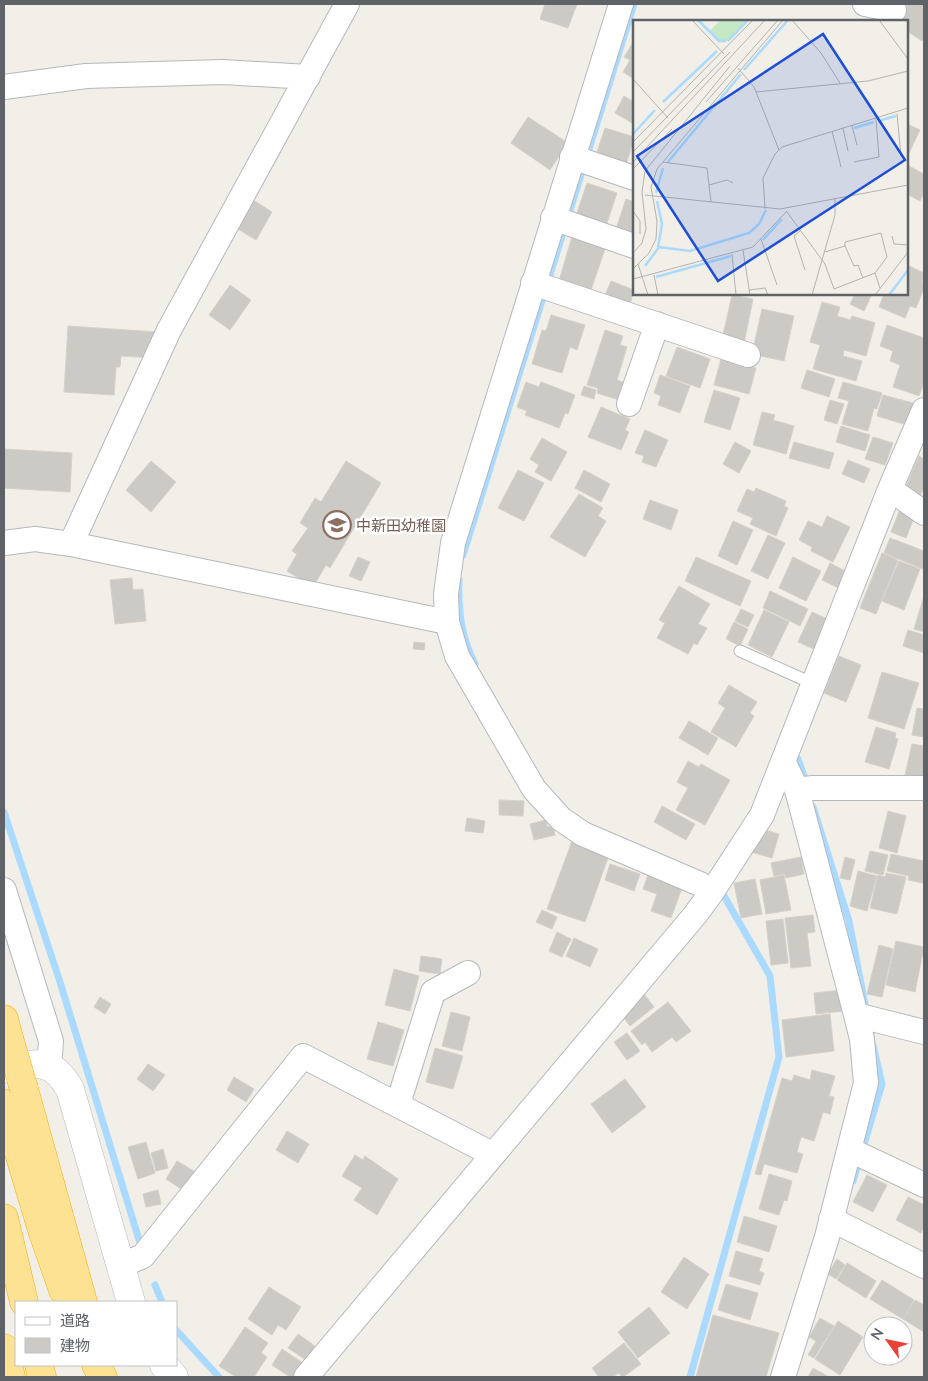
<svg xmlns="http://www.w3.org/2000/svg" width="928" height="1381" font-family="Lato,'Noto Sans JP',sans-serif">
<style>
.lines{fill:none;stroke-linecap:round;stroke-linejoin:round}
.stream{stroke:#aadaff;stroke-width:7}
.building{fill:#cccac5;stroke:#d6d1c6}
.lane-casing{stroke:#b5b8bc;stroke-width:13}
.street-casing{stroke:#b5b8bc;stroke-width:26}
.secondary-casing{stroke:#b6babf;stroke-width:29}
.highway-casing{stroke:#f9ab00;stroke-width:29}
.lane{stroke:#fff;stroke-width:11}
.street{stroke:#fff;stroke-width:24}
.secondary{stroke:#fff;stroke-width:28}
.highway{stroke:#fde293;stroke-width:28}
.highway-bridge-casing{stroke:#f9ab00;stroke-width:29;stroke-linecap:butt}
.highway-bridge{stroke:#fde293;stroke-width:28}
.labels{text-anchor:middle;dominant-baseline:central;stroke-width:5;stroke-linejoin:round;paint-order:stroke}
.education-label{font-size:15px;fill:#785e54;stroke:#fff;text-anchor:start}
.inset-river{fill:none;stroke:#aadaff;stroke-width:2.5}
.inset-road{fill:none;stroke:#b3b3b1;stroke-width:1}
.view{fill:#1d4ed8;fill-opacity:0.15;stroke:#1d4ed8;stroke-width:2.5}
.inset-edge{fill:none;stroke:#5f6368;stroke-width:2.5}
</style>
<rect width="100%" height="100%" fill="#f1efe8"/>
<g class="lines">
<path class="stream" d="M463 555 634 4
M459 580C458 610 461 637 475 664
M798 759 807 785
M813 807 849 921 866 1010
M4 812 60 982 140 1243
M853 1181 882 1084 873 1045
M155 1285 162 1302
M176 1330 219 1377
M690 1377 779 1057 770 976 724 896 718 889"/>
</g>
<path class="building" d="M545 4H577L568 28 540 19Z
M908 4H924V37L922 41 907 31V21H897Z
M634 41V79L623 72 630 60 624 57Z
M624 96 634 102V124L615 113Z
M528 117 568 143 550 170 511 143Z
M907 124 920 130 908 155H907Z
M605 128 634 137 625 169 595 158Z
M907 165 924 174V193L920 201 907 194Z
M587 183 617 193 605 229 575 219Z
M250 198 272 212 256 240 233 226Z
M626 199 634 202V239L615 232Z
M573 233 607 243 591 290 559 281Z
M907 265 924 273 922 283 924 284V288L916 308 910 306 905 318 879 307 884 294H907Z
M611 281 634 290 629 308 604 298Z
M230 285 251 300 230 330 209 315Z
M855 294H872L864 311 850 304Z
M732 295 753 299 743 348 721 344Z
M822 302 840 307 837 316 850 320 852 316 875 323 866 356 844 350 843 356 862 361 856 381 813 369 820 345 810 342Z
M762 309 794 316 784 361 752 354Z
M551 315 585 325 577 350 570 347 562 373 532 364 542 330 546 331Z
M887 325 924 338V382L919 396 893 387 900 365 890 361 893 351 880 346Z
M68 326 157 332 155 358 121 356 120 367H116L114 395 64 392Z
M605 330 623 336 620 345 627 347 617 380 625 383 619 400 597 393 598 388 587 385Z
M677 347 710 359 700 388 666 376Z
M721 359 756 368 749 394 714 385Z
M807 370 835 379 829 397 801 388Z
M660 375 690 386 680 413 658 405 661 396 654 393Z
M526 382 539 387 541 382 575 395 568 414 565 413 559 428 525 415 527 411 517 407Z
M843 382 882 393 877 409 874 408 868 431 842 424 849 401 838 398Z
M584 386 596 390 594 399 581 395Z
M714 390 740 398 730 430 704 422Z
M883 395 913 403 907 425 877 416Z
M830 400 844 404 837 424 824 420Z
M601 407 630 419 625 430 629 432 621 450 588 437Z
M762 412 775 415 773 420 794 426 786 454 753 445Z
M841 426 870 435 865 451 836 442Z
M645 430 668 440 656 467 642 462 644 456 635 453Z
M873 437 893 443 885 465 865 459Z
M542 438 567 452 551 481 535 472 539 465 530 459Z
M735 442 751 451 739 473 723 464Z
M794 442 834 453 829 469 789 458Z
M4 449 72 453 70 492 4 488Z
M919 456 924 459V487L920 496 905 489Z
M848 460 870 469 864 483 842 474Z
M151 461 176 482 151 512 126 490Z
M346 461 381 483 330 568 326 565 313 587 287 571 297 554 292 551 308 528 300 523 315 498 321 502Z
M518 470 544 483 524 521 498 508Z
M584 470 610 484 601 502 575 488Z
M756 488 786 501 784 506 788 508 776 536 750 524 753 518 737 511 747 489 754 492Z
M579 494 603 508 598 516 606 521 585 557 550 537Z
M650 500 678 510 671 530 643 519Z
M900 509 915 515 906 538 891 532Z
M827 516 850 527 833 562 811 551 812 547 799 540 808 521 822 527Z
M733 521 753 530 737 565 718 556Z
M768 535 785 543 768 579 751 571Z
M890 538 924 551 923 569 884 553Z
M882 553 898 560 876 614 860 608Z
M358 557 370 562 361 581 349 576Z
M696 557 751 581 740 606 685 581Z
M793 557 821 571 806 601 779 588Z
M899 561 920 569 904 610 882 601Z
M830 563 849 573 841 589 822 580Z
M132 578 133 590 143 589 146 621 115 624 110 580Z
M679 586 710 604 698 624 707 628 697 645 694 643 688 654 657 638 665 623 659 620Z
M770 591 808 609 800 626 763 608Z
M924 596V632L914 629Z
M741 609 754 615 748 627 735 621Z
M764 610 789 622 772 657 748 645Z
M812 612 832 621 818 651 798 642Z
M734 622 748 629 740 646 726 639Z
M908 630 924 635V653L903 646Z
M414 642 425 643 424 650 413 649Z
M839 656 861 665 846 702 824 693Z
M882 672 919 683 904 729 868 718Z
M729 685 757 702 750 713 754 716 736 747 711 732 725 708 718 703Z
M917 708 924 709V737L912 735Z
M689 721 718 738 708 755 679 738Z
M876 727 896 733 895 738 898 739 889 769 865 762Z
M912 744 924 746V779L905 775Z
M688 761 699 767 701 764 730 780 705 825 676 810 688 788 677 782Z
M499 800 524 801 523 816 499 815Z
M662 806 695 824 686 840 654 822Z
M888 811 906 816 897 853 879 848Z
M467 818 485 821 483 833 465 831Z
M546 820 547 827 553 825 555 835 534 840 530 824Z
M758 828 779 834 772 858 751 852Z
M572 841 609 855 585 922 547 909Z
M870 851 888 855 883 875 865 871Z
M891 854 924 861 923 883 908 880 909 876 887 871Z
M801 857 804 874 786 878 785 874 774 876 771 863Z
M845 857 855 860 850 880 840 878Z
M610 864 640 874 634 891 605 880Z
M858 871 877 876 867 911 850 906Z
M649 872 683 885 671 918 651 911 657 894 643 889Z
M886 873 906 877 897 914 870 908 878 875 885 877Z
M784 875 791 910 766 914 760 880Z
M755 879 762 914 741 918 734 883Z
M542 910 557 917 552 929 536 922Z
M813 915 815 932 807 933 811 966 791 968 785 918Z
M783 919 788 963 771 965 766 921Z
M557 932 571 939 562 957 549 951Z
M574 938 598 949 590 967 566 956Z
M896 941 924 947 915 992 886 985Z
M879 945 893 949 882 997 867 994Z
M421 956 442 959 440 974 419 971Z
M394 969 419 976 410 1011 385 1005Z
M842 990 844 1011 816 1014 814 993Z
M644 994 654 1007 630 1026 620 1013Z
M100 997 111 1004 105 1014 94 1007Z
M668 1002 691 1031 676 1042 672 1037 652 1052 645 1042 642 1045 631 1031Z
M451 1012 470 1017 462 1051 442 1046Z
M830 1014 834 1051 786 1057 782 1020Z
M378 1022 404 1030 393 1066 367 1059Z
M627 1033 640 1051 627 1060 614 1042Z
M435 1048 463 1056 453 1089 426 1082Z
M148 1064 165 1075 153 1091 137 1079Z
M812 1070 835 1076 829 1096 834 1097 830 1114 823 1112 814 1141 801 1137 797 1152 803 1154 797 1173 764 1164 761 1175 755 1174 782 1078 792 1081 794 1075 810 1080Z
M234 1077 254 1089 246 1102 227 1090Z
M625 1079 646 1107 612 1133 591 1104Z
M287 1131 309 1144 298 1163 276 1150Z
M146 1142 155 1173 138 1179 128 1147Z
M163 1149 168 1168 156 1171 151 1153Z
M355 1155 363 1160 365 1156 398 1179 377 1215 354 1200 362 1188 342 1176Z
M177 1161 199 1174 187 1193 166 1179Z
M769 1174 792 1181 787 1201 784 1200 779 1215 759 1209Z
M867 1175 887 1185 873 1212 853 1202Z
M158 1190 161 1204 146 1207 143 1194Z
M908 1197 924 1205V1226L921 1233 896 1220Z
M744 1216 777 1226 769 1252 737 1242Z
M736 1251 763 1259 759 1271 764 1273 760 1285 729 1276Z
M684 1257 709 1274 687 1309 661 1292Z
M837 1259 845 1265 836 1279 828 1274Z
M847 1263 876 1281 866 1298 837 1280Z
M882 1280 914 1300 903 1319 870 1299Z
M726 1284 758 1293 750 1320 718 1310Z
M269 1287 301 1307 286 1330 278 1325 272 1335 248 1319Z
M915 1300 924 1305V1332L903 1319Z
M649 1307 670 1333 638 1358 618 1332Z
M713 1315 779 1333 766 1377H696Z
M820 1318 834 1326 814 1358 808 1355 816 1341 809 1337Z
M838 1321 863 1337 840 1375 815 1359Z
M245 1327 268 1343 261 1353 267 1357 254 1377H236L219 1366Z
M298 1334 315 1346 306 1360 288 1348Z
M624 1343 641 1364 623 1377 618 1373 613 1377H599L592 1368Z
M282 1349 303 1363 294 1377H290L272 1365Z
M813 1368 829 1377H808Z"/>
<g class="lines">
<defs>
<path id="lane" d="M740 651 814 684"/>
<path id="street" d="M621 4 453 543 446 594 447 622 457 656 534 789 561 819 583 834 700 884 712 892
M865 4 894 10
M4 87 86 76 223 72 308 77
M572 157 634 178
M553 218 634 246
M533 283 748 355
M629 404 657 324
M890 489 924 513
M4 543 35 539 71 544 447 622
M71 544 169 330 347 4
M797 790 813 788H924
M4 890 51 1041 49 1066
M856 1015 924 1032
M398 1104 433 992 468 973
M850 1150 924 1185
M831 1219 924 1266
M120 1266 143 1256 303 1056 492 1154
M306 1377 695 915 712 892 762 815 890 489 924 410
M783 1377 827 1237 866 1083 862 1039 856 1015 797 790 784 763"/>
<path id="secondary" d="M9 1069C39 1061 53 1060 70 1089L131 1302
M164 1365 174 1377"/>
<path id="highway" d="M4 1019 9 1038
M24 1089 83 1302
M4 1103 43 1233 63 1290
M4 1218 24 1302
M4 1348 11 1377
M39 1365 42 1377
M96 1365 103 1377"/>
</defs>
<use href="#lane" class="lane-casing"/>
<use href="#street" class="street-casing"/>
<use href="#secondary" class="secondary-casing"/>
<use href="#highway" class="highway-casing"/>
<use href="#lane" class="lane"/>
<use href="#street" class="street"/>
<use href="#secondary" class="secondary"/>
<use href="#highway" class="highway"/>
<defs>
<path id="highway-bridge" d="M9 1038 24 1089"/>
</defs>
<use href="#highway-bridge" class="highway-bridge-casing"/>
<use href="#highway-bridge" class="highway-bridge"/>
</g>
<defs>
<symbol id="school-ring" viewBox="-11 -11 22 22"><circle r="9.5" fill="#fff" stroke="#8d6e63" stroke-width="1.5"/><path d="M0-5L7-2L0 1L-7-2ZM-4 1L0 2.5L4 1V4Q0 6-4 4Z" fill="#8d6e63"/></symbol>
</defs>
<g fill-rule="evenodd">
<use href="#school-ring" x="321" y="509" width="32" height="32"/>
</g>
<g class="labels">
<g class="education-label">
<text x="356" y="525">中新田幼稚園</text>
</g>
</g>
<g transform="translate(633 20)">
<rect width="275" height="275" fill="#f1efe8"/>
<path d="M87 0H114L95 21 88 22 76 12Z" fill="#c5e8c5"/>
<path class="inset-river" d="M65 0 86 21H93M95 21 115 0M111 50 155 0M30 82 84 31M245 101 263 96M221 108 241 102M0 114 22 90M35 142 108 54M23 173 30 148M24 181 29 204 25 227M130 220 149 199M12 246 26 227 57 231 116 213 126 204 133 190M23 257 98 236M256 275 275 250"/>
<path class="inset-road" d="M59 0 91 34M159 0 188 33 207 63M246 0 275 39M105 48 121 67 146 130M0 59 35 98M123 72 235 61 275 51M73 82 145 0M264 94 268 136M219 106 224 125M210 108 215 131M199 111 208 147M0 122 120 0M0 132 97 32M0 142 132 0M30 142 74 148 78 182M221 142 246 137 243 99M0 149 39 109M76 165 94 160 100 163M12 175 147 189 275 165M132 189 130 158 142 134 149 127 275 88M0 191 7 201V214M154 192 192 244 201 269 242 253 254 237 248 213 212 222V226L192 232M167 211 161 216 172 250M259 216 261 224 275 225M128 219 144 265M212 226 221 246 225 245 230 258M110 230 117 275M0 233 9 223 13 209 9 172 12 151 97 46M99 234 103 275M5 244 15 275M0 249 16 233 23 219 24 201 18 167 24 149 150 0M242 253 247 268M21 255 25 275M0 259 120 227 154 191M116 270 132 268 135 275M179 275 202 195V178M242 275 275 232"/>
<path class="view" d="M190 14 272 140 85 261 4 136Z"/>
<rect width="275" height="275" class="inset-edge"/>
</g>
<rect width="928" height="1381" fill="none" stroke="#5f6368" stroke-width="10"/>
<rect x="15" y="1301" width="162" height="65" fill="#ffffff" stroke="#bfc1c3"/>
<rect x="25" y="1317" width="25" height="8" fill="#ffffff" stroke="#bfc1c3"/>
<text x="60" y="1326" font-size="15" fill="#5f6368">道路</text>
<rect x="25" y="1338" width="25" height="15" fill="#cccac5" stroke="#bfc1c3"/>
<text x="60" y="1351" font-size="15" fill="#5f6368">建物</text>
<g transform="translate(888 1341) rotate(303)"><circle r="24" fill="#ffffff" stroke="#bfc1c3"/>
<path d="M0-4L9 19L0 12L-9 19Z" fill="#ea4335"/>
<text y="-8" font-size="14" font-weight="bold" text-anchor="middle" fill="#5f6368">N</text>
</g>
</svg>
